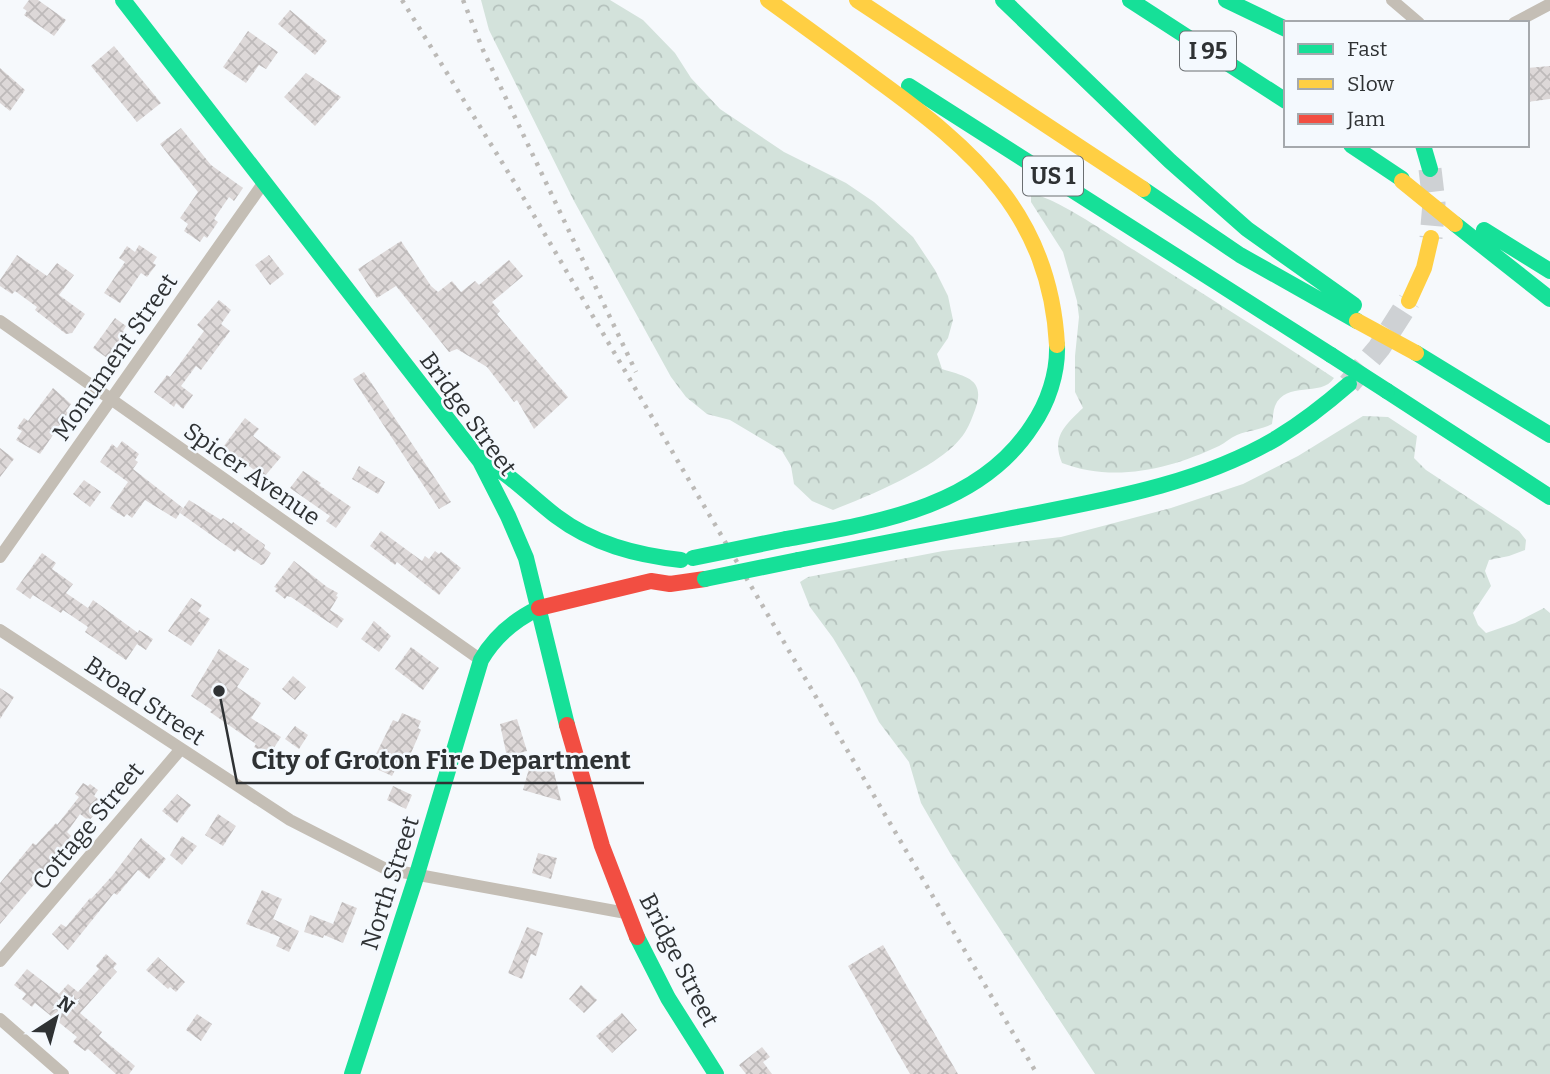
<svg xmlns="http://www.w3.org/2000/svg" width="1550" height="1074" font-family="Bitter,serif">
<style>
.forest{fill:url(#forest-crowns)}
.building{fill:url(#building-cross-hatch)}
.lines{fill:none;stroke-linecap:round;stroke-linejoin:round}
.highway-tunnel{stroke:#ced1d4;stroke-width:23;stroke-dasharray:23 11;stroke-linecap:butt}
.street{stroke:#c4beb5;stroke-width:12}
.fast{stroke:#16e098;stroke-width:16}
.slow{stroke:#ffcf43;stroke-width:16}
.jam{stroke:#f24e42;stroke-width:16}
.rail{stroke:#bcbab7;stroke-width:4.5;stroke-dasharray:3.5 7;stroke-linecap:butt}
.fast-bridge{stroke:#16e098;stroke-width:16}
.slow-bridge{stroke:#ffcf43;stroke-width:16}
.labels{text-anchor:middle;dominant-baseline:central;stroke-width:5;stroke-linejoin:round;paint-order:stroke}
.shield{fill:#f4f9fe;stroke:#6a6e71;stroke-width:2}
.shield-label{font-size:23px;font-weight:bold;fill:#2f3234}
.street-label{font-size:24px;fill:#2f3234;stroke:#f4f9fe}
.leader{fill:none;stroke:#2f3234;stroke-width:2.5}
.callout-dot{fill:#2f3234;stroke:#f4f9fe;stroke-width:2.5}
.callout-label{font-size:26px;text-anchor:middle;font-weight:bold;fill:#2f3234;stroke:#f4f9fe;stroke-width:5;stroke-linejoin:round;paint-order:stroke}
</style>
<defs>
<pattern id="forest-crowns" width="20" height="18" patternUnits="userSpaceOnUse" patternTransform="scale(1.75)"><rect width="20" height="18" fill="#d3e2db"/><path d="M2 6a3 3 0 1 1 6 0M12 15a3 3 0 1 1 6 0" fill="none" stroke="#b5c2bd"/></pattern>
<pattern id="building-cross-hatch" width="8" height="8" patternUnits="userSpaceOnUse" patternTransform="scale(1.75)"><rect width="8" height="8" fill="#ddd8d8"/><path d="M0 0l8 8M0 8l8-8" fill="none" stroke="#bebaba"/></pattern>
</defs>
<rect width="100%" height="100%" fill="#f6f9fc"/>
<path class="forest" d="M481 0H610L643 20 675 53 691 78 720 109 784 152 846 183 874 202 913 237 935 270 948 296 953 320 948 338 937 354 942 369C967 377 986 379 975 410 971 421 967 431 960 439 938 467 867 497 833 510L812 501 794 484 791 466 782 451 730 420 707 414 686 397 671 377 574 201 489 30Z
M1031 194C1052 195 1113 237 1134 250 1201 293 1268 334 1334 378 1321 398 1286 380 1275 406 1273 411 1273 418 1272 424 1261 430 1249 430 1237 435 1230 438 1225 443 1219 446 1170 469 1114 483 1062 463 1051 437 1065 425 1083 408L1075 392V356L1079 317 1077 301 1063 252 1031 202Z
M1363 416 1388 417 1417 436 1414 458 1426 470 1519 531 1526 540 1525 550 1509 556 1489 560 1485 571 1491 586 1473 613 1478 625 1486 633 1515 623 1544 608 1550 613V1074H1095L950 853 921 803 909 762 879 722 857 678 833 638 810 607 800 582 808 577 943 551 1061 537 1171 508 1243 484 1298 456Z"/>
<path class="building" d="M29 0H38L66 20 54 36 24 15 27 11 23 8Z
M290 10 327 41 315 55 278 24Z
M248 31 278 52 266 69 259 65 246 83 223 67Z
M114 46 161 103 137 122 91 66Z
M1550 66V99L1527 102V68Z
M0 68 25 90 10 111 0 103Z
M306 73 341 97 315 126 284 97Z
M181 128 211 165 243 188 234 201 229 197 214 219 218 222 207 238 204 236 200 242 184 231 188 224 180 218 198 192 160 144Z
M401 241 431 286 438 292 452 281 461 292 475 281 479 285 509 260 523 276 492 302 500 311 497 314 568 397 534 429 517 400 514 402 487 367 457 349 449 352 396 286 377 298 358 269Z
M139 245 157 257 153 263 156 265 147 277 141 273 120 303 104 293 125 262 119 258 127 246 135 252Z
M17 255 47 276 57 263 74 275 59 295 85 314 72 333 66 334 35 310 37 307 15 291 12 294 0 286V280Z
M269 255 284 274 270 285 255 265Z
M219 300 231 310 221 324 230 331 201 370 196 366 181 386 193 395 183 409 176 403 174 407 154 392 167 375 170 377 204 331 197 325Z
M115 318 126 326 123 331 128 335 110 360 93 348Z
M364 372 451 502 439 509 353 379Z
M53 388 71 404 66 411 68 413 40 454 16 440 22 431 17 428 24 418 28 421Z
M245 418 259 429 253 436 281 457 264 477 223 447Z
M122 441 139 454 135 460 138 462 133 469 183 508 176 519 145 500 132 518 127 514 124 517 110 508 128 482 100 462 112 444 117 448Z
M0 448 14 459 0 477Z
M359 466 385 482 378 494 352 479Z
M303 471 321 483 319 485 351 507 336 528 326 521 330 516 290 488Z
M84 480 101 492 90 507 73 494Z
M189 500 221 520 223 518 232 524 233 522 265 545 264 548 271 553 264 564 261 565 237 549 235 552 180 513Z
M381 531 422 561 425 556 429 559 435 551 439 554 441 552 461 568 439 595 397 562 395 565 370 546Z
M42 553 56 563 52 569 73 584 66 593 88 608 93 600 138 633 139 630 153 639 146 650 137 644 126 660 85 632 88 627 63 610 61 613 33 595 30 599 16 589Z
M294 561 327 587 338 593 336 596 338 597 330 610 344 619 337 628 291 597 287 596 285 599 275 591 277 588 274 587Z
M191 598 202 605 198 611 210 619 191 646 168 631Z
M374 621 391 636 379 652 361 639Z
M411 647 439 668 423 690 395 669Z
M219 649 249 669 237 687 261 703 251 718 281 737 271 752 268 750 266 754 254 747 256 744 210 712 212 710 191 696Z
M293 676 306 687 295 700 282 689Z
M0 688 14 697 0 719Z
M402 713 421 721 418 728 421 730 411 753 419 757 412 771 398 764 392 776 370 766 393 720 398 722Z
M517 719 527 751 507 757 500 724Z
M295 726 308 735 299 749 285 739Z
M530 765 554 772 561 801 523 790Z
M83 783 88 786 90 784 98 790 94 796 103 803 89 821 80 814 67 832 71 836 54 855 56 857 54 861 0 924V883L33 843 36 845 56 823 57 825 79 797 75 794Z
M393 786 412 795 406 809 387 800Z
M177 794 191 805 177 823 162 811Z
M218 814 236 826 223 846 205 835Z
M182 836 197 846 182 865 170 855Z
M141 838 166 859 149 879 138 870 117 895 114 893 68 950 52 934 61 924 66 927 90 898 91 899 112 876Z
M538 853 557 858 551 879 532 873Z
M262 890 282 899 273 919 299 931 289 952 276 946 280 937 246 924Z
M342 902 357 908 343 943 324 935 323 938 304 932 310 915 333 924Z
M527 927 543 933 536 956 531 954 522 979 508 973Z
M883 945 958 1074H910L848 966Z
M106 954 117 964 113 968 117 972 80 1013 102 1032 99 1036 135 1066 129 1074H116L88 1049 85 1051 73 1042 77 1037 35 1003 32 1007 22 999 26 994 14 985 27 969 59 994 68 984 78 992 99 969 96 966Z
M158 957 185 982 176 992 170 987 168 989 146 970Z
M581 985 597 1000 584 1013 569 999Z
M622 1013 637 1030 612 1053 596 1036Z
M197 1014 212 1024 201 1041 186 1030Z
M762 1047 770 1057 763 1062 772 1074H746L739 1065Z"/>
<g class="lines">
<path class="highway-tunnel" d="M1430 169 1434 203 1431 238
M1349 384 1379 348 1409 301"/>
<path class="street" d="M1392 0 1419 23
M1514 23 1550 4
M0 321 481 660
M0 557 264 182
M0 630 290 820 386 869 626 913
M0 961 180 750
M0 1019 63 1074"/>
<path class="fast" d="M123 0 480 461 508 516 526 558 567 725
M1003 0 1170 161 1247 229 1354 305
M1130 0 1286 101
M1226 0 1286 29
M909 86 1331 355
M1351 145 1402 179
M1423 145 1430 169
M1143 189 1240 255 1357 321
M1455 224 1550 299
M1484 230 1550 271
M1416 353 1550 435
M1387 391 1550 497
M475 455C507 471 529 495 556 516 593 544 636 555 681 560
M786 539C875 523 979 508 1032 426 1048 403 1058 373 1057 345
M798 560C868 546 938 533 1007 519 1098 501 1196 486 1277 438 1303 422 1326 404 1349 384
M637 937 668 998 716 1074
M352 1074 417 874 481 660C495 636 514 620 539 608"/>
<path class="slow" d="M768 0C804 26 840 52 876 79 974 150 1050 215 1057 345
M857 0 1143 189
M1409 301 1424 268 1431 238"/>
<path class="jam" d="M539 608 651 581 670 584 705 579
M567 725 602 846 637 937"/>
<path class="rail" d="M402 0 516 185 1037 1074
M463 0 483 50 636 372"/>
<path class="fast-bridge" d="M1331 355 1387 391
M693 558 786 539
M705 579 798 560"/>
<path class="slow-bridge" d="M1402 181 1455 224
M1357 321 1416 353"/>
</g>
<g class="labels">
<g class="shield">
<rect x="1180" y="31.5" width="56" height="39" rx="5"/>
<rect x="1023" y="156.5" width="60" height="39" rx="5"/>
</g>
<g class="shield-label">
<text x="1208" y="51">I 95</text>
<text x="1053" y="176">US 1</text>
</g>
<g class="street-label">
<text transform="translate(115 357) rotate(-55)">Monument Street</text>
<text transform="translate(468 414) rotate(54)">Bridge Street</text>
<text transform="translate(252 474) rotate(35)">Spicer Avenue</text>
<text transform="translate(145 701) rotate(34)">Broad Street</text>
<text transform="translate(88 826) rotate(-50)">Cottage Street</text>
<text transform="translate(390 883) rotate(-72)">North Street</text>
<text transform="translate(679 960) rotate(63)">Bridge Street</text>
</g>
</g>
<path class="leader" d="M219 691L237 783H644"/>
<circle class="callout-dot" cx="219" cy="691" r="7"/>
<g class="callout-label">
<text x="441" y="769">City of Groton Fire Department</text>
</g>
<rect x="1284" y="21" width="245" height="126" fill="#f4f9fe" stroke="#a5a9ad" stroke-width="2"/>
<rect x="1298" y="44" width="35" height="10" fill="#16e098" stroke="#a5a9ad" stroke-width="2"/>
<text x="1347" y="56" font-size="21" fill="#2f3234">Fast</text>
<rect x="1298" y="79" width="35" height="10" fill="#ffcf43" stroke="#a5a9ad" stroke-width="2"/>
<text x="1347" y="91" font-size="21" fill="#2f3234">Slow</text>
<rect x="1298" y="114" width="35" height="10" fill="#f24e42" stroke="#a5a9ad" stroke-width="2"/>
<text x="1347" y="126" font-size="21" fill="#2f3234">Jam</text>
<g transform="translate(56 1018) rotate(36)" stroke="#f4f9fe" stroke-width="5" paint-order="stroke">
<path d="M0-5L12 26L0 18L-12 26Z" fill="#2f3234"/>
<text y="-10" font-size="19" font-weight="bold" text-anchor="middle" fill="#2f3234">N</text>
</g>
</svg>
